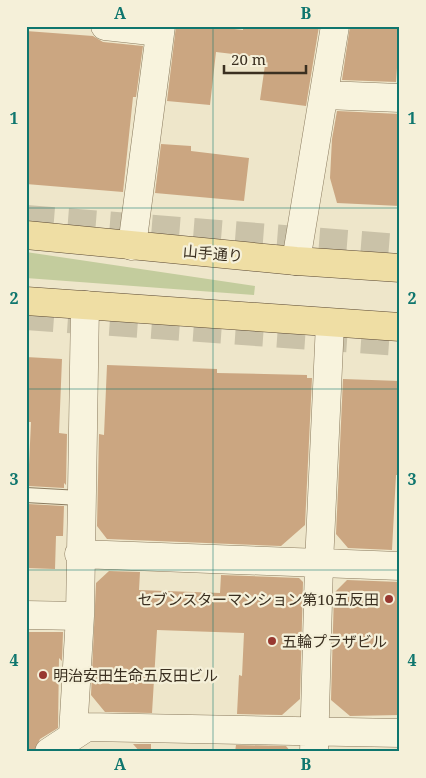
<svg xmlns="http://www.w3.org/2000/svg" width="426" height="778" font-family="'Noto Serif','Noto Sans JP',serif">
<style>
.green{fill:#c3cc9d}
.building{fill:#cba681}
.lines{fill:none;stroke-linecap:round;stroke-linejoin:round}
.highway-tunnel{stroke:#cac2a8;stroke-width:28;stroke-dasharray:28 14;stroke-linecap:butt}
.lane-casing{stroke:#8a7a5e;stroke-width:16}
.street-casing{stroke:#8a7a5e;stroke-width:29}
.primary-casing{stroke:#594732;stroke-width:29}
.lane{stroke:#f8f3dd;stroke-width:14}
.street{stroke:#f8f3dd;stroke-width:28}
.primary{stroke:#efdea4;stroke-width:28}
.grid{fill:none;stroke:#0f766e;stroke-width:1;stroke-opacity:0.55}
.poi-dot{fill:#983830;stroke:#f5f0d9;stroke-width:2}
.labels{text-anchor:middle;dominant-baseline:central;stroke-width:4.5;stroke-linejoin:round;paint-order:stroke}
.street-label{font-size:15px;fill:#3b3021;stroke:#f5f0d9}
.poi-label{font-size:15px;fill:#3b3021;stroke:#f5f0d9;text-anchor:start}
.neatline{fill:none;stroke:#0f766e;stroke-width:2}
.grid-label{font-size:16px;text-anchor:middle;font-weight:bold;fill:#0f766e}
</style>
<rect width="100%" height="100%" fill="#eee6ca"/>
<path class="green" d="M26 252 255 286 254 295 26 278Z"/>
<path class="building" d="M176 26H208L243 30V26H319L306 106 260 100 266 58 216 52 210 105 167 101Z
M350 26H400L396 82 342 80Z
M26 31 93 36 103 42 143 46 136 97H133L123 192 26 184Z
M337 111 400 114V206L337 203 330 178 332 139Z
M161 144 191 146V151L249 158 244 201 155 193Z
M26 357 62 359 59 433 67 434 66 485 64 483V488L28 486 31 422H26Z
M107 365 217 369V373L307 375V378H312L305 525 281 546 107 539 97 526 99 434 104 435Z
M343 379 400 381V475H396L392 550 348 548 336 534Z
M28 504 64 506 63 536H56L55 569 26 568Z
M109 571 140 572 139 590 220 593 221 575 299 578 303 582 300 699 282 715 237 714 239 675 242 676 244 633 157 630 152 713 105 712 91 695 96 583Z
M347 580 400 582V715L350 716 331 700 334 593Z
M26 632H63L62 661 59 658 58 728 40 739 34 752H26Z
M133 744H151V752H140Z
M236 745 286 746 291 752H235Z"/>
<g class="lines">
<path class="highway-tunnel" d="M26 219 400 248
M26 316 400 342"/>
<defs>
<path id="lane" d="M26 495 80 498"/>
<path id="street" d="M105 26 160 32
M325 95 400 98
M132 246 161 26
M296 261 335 26
M79 554 400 566
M26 615 80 616
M73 734 80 616 85 305
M49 752 87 727 400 733
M314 752 319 564 330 323"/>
<path id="primary" d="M26 235 296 261 400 268
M26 301 400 327"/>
</defs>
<use href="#lane" class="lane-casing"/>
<use href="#street" class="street-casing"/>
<use href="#primary" class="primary-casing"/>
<use href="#lane" class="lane"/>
<use href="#street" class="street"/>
<use href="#primary" class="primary"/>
</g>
<path class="grid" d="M213 26V752M26 208H400M26 389H400M26 570H400"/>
<g class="poi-dot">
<circle cx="389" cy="599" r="5"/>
<circle cx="272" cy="641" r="5"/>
<circle cx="43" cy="675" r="5"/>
</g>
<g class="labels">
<g class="street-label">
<text transform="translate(213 253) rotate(5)">山手通り</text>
</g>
<g class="poi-label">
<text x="379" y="599" text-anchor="end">セブンスターマンション第10五反田</text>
<text x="282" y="641">五輪プラザビル</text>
<text x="53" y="675">明治安田生命五反田ビル</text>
</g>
</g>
<rect width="426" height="778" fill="none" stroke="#f5f0d9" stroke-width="55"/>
<path d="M224 65v8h82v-8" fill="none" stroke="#3b3021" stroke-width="2.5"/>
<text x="231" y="65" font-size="15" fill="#3b3021" stroke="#f5f0d9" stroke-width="4" paint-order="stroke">20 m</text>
<rect x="28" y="28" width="370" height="722" class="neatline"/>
<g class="grid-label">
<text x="120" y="19">A</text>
<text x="306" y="19">B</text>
<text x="14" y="124">1</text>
<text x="412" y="124">1</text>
<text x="14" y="304">2</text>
<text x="412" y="304">2</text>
<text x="14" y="485">3</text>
<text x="412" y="485">3</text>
<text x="14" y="666">4</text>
<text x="412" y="666">4</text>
<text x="120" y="770">A</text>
<text x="306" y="770">B</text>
</g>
</svg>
